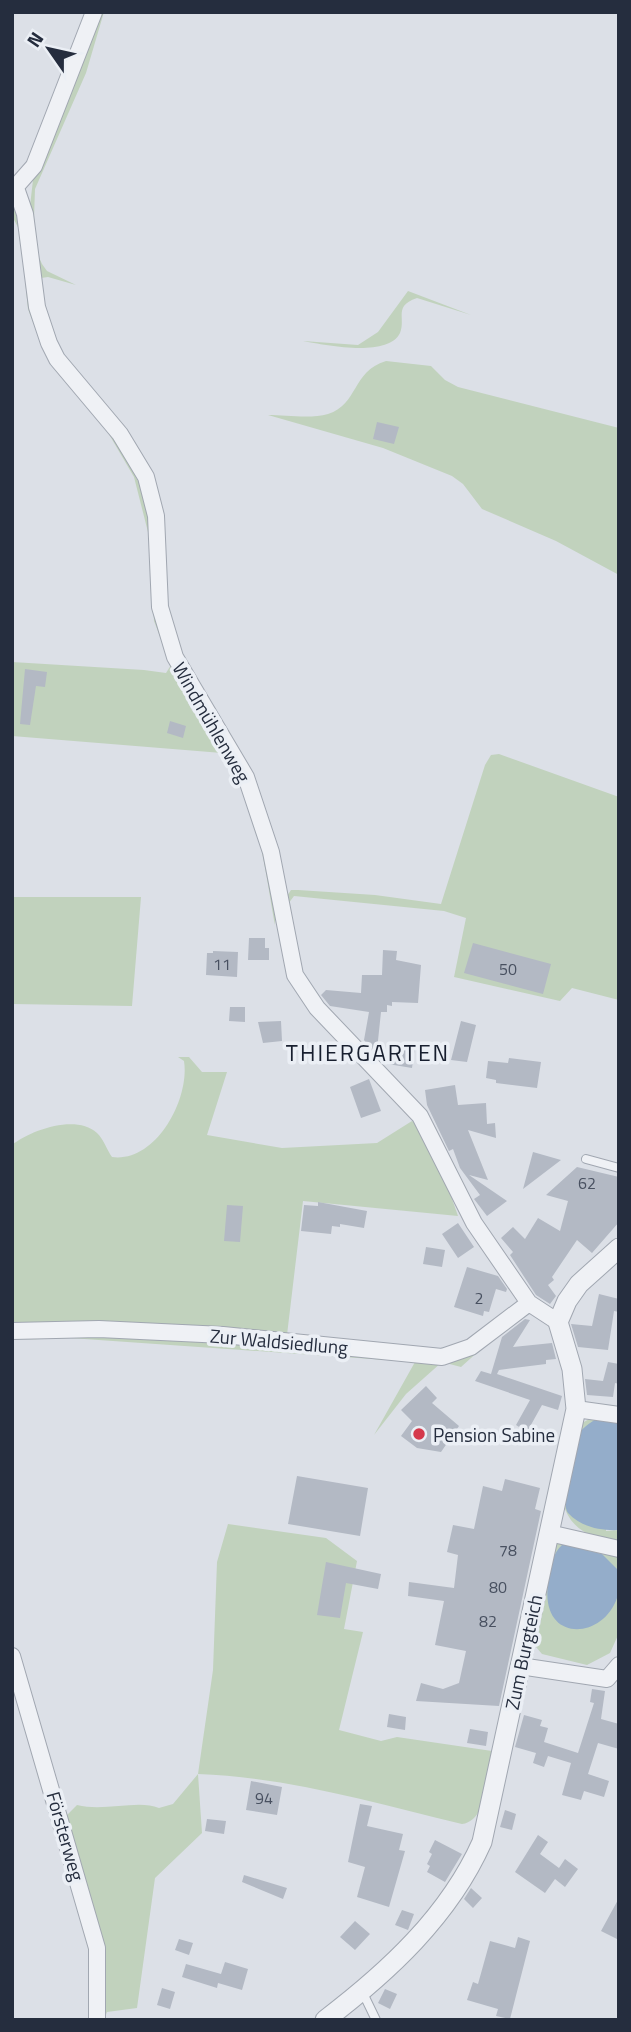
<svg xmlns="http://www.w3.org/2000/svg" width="631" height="2032" font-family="'Titillium Web',sans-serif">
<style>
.green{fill:#c1d2bd}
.water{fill:#94adca}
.building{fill:#b3b9c4}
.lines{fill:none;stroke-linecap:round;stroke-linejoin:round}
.service-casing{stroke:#a1a7b1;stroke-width:10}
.minor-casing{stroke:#a1a7b1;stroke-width:18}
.tertiary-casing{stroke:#a1a7b1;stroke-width:21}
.service{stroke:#eff1f5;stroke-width:8}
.minor{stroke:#eff1f5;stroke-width:16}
.tertiary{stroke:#eff1f5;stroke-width:19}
.poi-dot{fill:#d5384b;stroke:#ebeff5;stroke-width:2.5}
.labels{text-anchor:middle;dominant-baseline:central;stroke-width:7;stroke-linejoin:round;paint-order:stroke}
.number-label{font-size:16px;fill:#485060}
.street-label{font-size:19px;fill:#252d3e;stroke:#ebeff5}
.poi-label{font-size:19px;fill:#252d3e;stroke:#ebeff5;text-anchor:start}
.quarter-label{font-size:23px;letter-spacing:2px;fill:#181f2f;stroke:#ebeff5}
</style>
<rect width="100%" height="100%" fill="#dce0e7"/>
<path class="green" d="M100 12H104L86 73 35 189 34 218 37 253 42 264 47 271 76 285 48 277 41 278 38 273 30 206 33 180 71 93Z
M12 206 20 216 28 297 38 325 51 356 115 436 144 493 151 519 158 616 165 639 187 686 188 703 193 712 206 721 216 750 226 751 232 758C256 808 279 868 275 925 267 883 255 779 222 753L12 736V662L144 670 166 673 171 665 154 621 149 536 134 477 103 424 56 371 40 341 28 309 20 231 12 216Z
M408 291 471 315 417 298C393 306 406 318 400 333 388 358 325 345 303 341L358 345 378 332Z
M386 361 431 366 445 380 458 387 619 428V575L556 541 482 509 463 484 452 476 383 448 268 415C286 415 311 419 328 414 359 404 351 372 386 361Z
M499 754 619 797V1000L572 988 560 1001 454 977 466 918 444 911 294 896 285 908V899L291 890H298L375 895 441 904 485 765 491 755Z
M12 897H141L132 1006 12 1004Z
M178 1057H189L202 1072H227L207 1135 282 1148 377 1143 412 1121 420 1125 443 1173 458 1216 303 1201 287 1335 152 1326 12 1323V1145C31 1130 76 1114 97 1133 103 1138 107 1150 112 1157 156 1163 190 1099 184 1061Z
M520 1314 461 1367 442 1362 406 1394 374 1435 415 1362 70 1338 12 1340 121 1335 444 1360Z
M612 1415 606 1531 619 1530V1544C594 1537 573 1533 564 1506L582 1423 593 1417Z
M228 1524 326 1538 357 1561 344 1629 363 1632 339 1730 381 1741 397 1737 492 1751C488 1772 488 1821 462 1824 375 1803 288 1777 198 1774L202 1833 155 1878 137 2008 107 2012 104 2020 66 1825 67 1815 77 1805C105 1812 138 1799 159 1808L173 1804 198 1774 213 1670 217 1562Z
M559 1541 601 1548 619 1557V1633L610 1653 587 1665 542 1654 536 1647 550 1548Z"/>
<path class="water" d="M596 1419 619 1420V1530C601 1531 581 1527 568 1513 561 1504 568 1454 573 1442 578 1431 587 1425 596 1419Z
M563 1544 602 1554 619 1571C619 1580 620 1590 617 1598 602 1642 536 1643 549 1578 552 1564 552 1554 563 1544Z"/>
<path class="building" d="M377 422 399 427 394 444 373 439Z
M25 669 47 672 45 687 36 686 30 725 20 724Z
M170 721 186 726 183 738 167 733Z
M249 938H265V948H269V960H248Z
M473 943 551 964 543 994 464 973Z
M383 950 397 951 396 960 421 965 418 1003 392 1002V1006L387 1005V1012H381L377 1050 370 1049 364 1040 369 1012 330 1006 321 995 326 990 361 993 362 975H382Z
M213 951 238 952 237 977 206 975 207 953H213Z
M230 1007H245V1022L229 1021Z
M281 1021 282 1041 263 1043 258 1022Z
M461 1021 476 1025 467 1062 451 1060Z
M392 1042 415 1046 412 1068 388 1064Z
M509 1058 541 1062 537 1088 496 1083V1080L486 1078 488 1061 508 1063Z
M369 1079 381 1111 361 1118 350 1087Z
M455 1085 458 1105 486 1103 487 1124 495 1123 496 1138 468 1130 488 1180 469 1175 507 1201 487 1216 474 1199 480 1195 460 1168 453 1149 449 1151 427 1105 425 1090Z
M533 1152 561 1160 523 1189Z
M577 1167 619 1177V1222L592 1253 577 1240 552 1277 554 1280 548 1285 556 1296 550 1304 536 1295 510 1255 513 1252 501 1238 513 1227 525 1239 538 1218 560 1231 568 1201 546 1195Z
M318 1202 367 1211 364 1228 340 1224V1227L332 1226 331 1234 301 1231 304 1205 318 1206Z
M227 1205 243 1206 240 1242 224 1241Z
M458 1223 474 1247 458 1258 442 1234Z
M426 1247 445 1250 442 1267 423 1264Z
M467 1267 498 1276 507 1289 506 1292 496 1289 489 1312 484 1311 483 1316 454 1307Z
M599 1294 619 1299V1312L614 1311 608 1350 578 1347 571 1324 592 1326Z
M525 1319 530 1320 513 1347 552 1343 556 1359 546 1360V1364L499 1370 497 1374 562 1396 558 1410 542 1405 527 1432 516 1425 530 1400 475 1381 481 1371 491 1374 502 1337Z
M608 1362 619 1364V1384L615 1383 613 1397 587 1395 585 1379 603 1381Z
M426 1386 437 1398 432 1403 459 1426 441 1452 417 1448 401 1436 412 1421 401 1410Z
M297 1476 368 1488 360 1536 288 1524Z
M505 1479 540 1488 535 1509 541 1511 499 1706 416 1701 421 1683 443 1689 459 1683 466 1651 435 1645 444 1601 408 1596 409 1582 454 1588 458 1555 447 1552 453 1525 474 1529 483 1486 502 1491Z
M326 1562 381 1574 378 1589 346 1583 340 1618 317 1615Z
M592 1689 605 1691 601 1719 619 1724V1749L598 1743 588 1774 609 1781 604 1797 584 1791 581 1800 562 1795 571 1763 548 1756 544 1767 533 1763 536 1753 515 1747 524 1715 542 1720 540 1726 548 1728 544 1742 578 1753 594 1703 590 1702Z
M389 1714 406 1717 405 1730 387 1727Z
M470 1729 488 1732 486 1746 467 1743Z
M251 1781 282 1787 277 1815 246 1810Z
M360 1804 372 1806 367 1826 403 1834 399 1850 405 1851 389 1907 357 1897 365 1867 348 1862Z
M505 1810 516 1814 512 1830 500 1827Z
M207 1819 226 1821 224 1834 205 1831Z
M538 1835 548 1842 540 1854 559 1868 565 1859 578 1869 565 1887 555 1879 545 1893 515 1872Z
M435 1840 462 1854 445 1882 427 1872 430 1866 427 1864 432 1854 429 1852Z
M244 1875 287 1888 283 1899 242 1882Z
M471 1888 482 1898 473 1908 464 1899Z
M619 1898V1940L601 1931Z
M402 1910 414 1914 408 1930 395 1925Z
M355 1921 370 1934 355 1950 340 1937Z
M518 1937 530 1941 510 2019 496 2016 498 2009 467 2000 473 1982 478 1984 490 1941 515 1948Z
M179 1939 193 1943 189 1955 175 1950Z
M225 1962 248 1969 242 1990 218 1983 217 1988 182 1977 186 1964 221 1974Z
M162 1988 175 1992 170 2009 157 2005Z
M385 1989 397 1994 390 2009 378 2003Z"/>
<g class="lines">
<defs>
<path id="service" d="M586 1159 619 1168
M362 1991 376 2020"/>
<path id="minor" d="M16 188 25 214 37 307 49 343 57 359 120 434 146 477 156 516 160 607 175 657 246 777 271 852 295 975 317 1008 420 1116 474 1223 529 1303 558 1322
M12 191 34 166 94 12
M12 1331 99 1329 223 1335 442 1357 471 1347 529 1303
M576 1409 619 1415
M549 1533 619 1549
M12 1656 97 1948V2020
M520 1666 607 1679 619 1665"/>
<path id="tertiary" d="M325 2020C388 1972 449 1916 482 1842L576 1409 572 1369 558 1322 567 1301 579 1284 619 1248"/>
</defs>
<use href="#service" class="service-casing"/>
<use href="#minor" class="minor-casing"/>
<use href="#tertiary" class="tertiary-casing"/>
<use href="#service" class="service"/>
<use href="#minor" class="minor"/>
<use href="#tertiary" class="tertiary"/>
</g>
<circle class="poi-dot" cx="419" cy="1434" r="7"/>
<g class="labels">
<g class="number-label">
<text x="222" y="964">11</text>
<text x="508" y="969">50</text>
<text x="587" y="1183">62</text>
<text x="479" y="1298">2</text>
<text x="508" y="1550">78</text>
<text x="498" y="1587">80</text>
<text x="488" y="1621">82</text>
<text x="264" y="1798">94</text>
</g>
<g class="street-label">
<text transform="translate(212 722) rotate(60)">Windmühlenweg</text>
<text transform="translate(279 1341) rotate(5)">Zur Waldsiedlung</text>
<text transform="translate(523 1652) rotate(-78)">Zum Burgteich</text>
<text transform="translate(66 1836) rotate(74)">Försterweg</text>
</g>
<g class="poi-label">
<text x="433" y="1434">Pension Sabine</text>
</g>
<g class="quarter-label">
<text x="368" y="1052">THIERGARTEN</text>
</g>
</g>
<rect width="631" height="2032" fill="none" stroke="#252d3e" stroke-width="28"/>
<g transform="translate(49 49) rotate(304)" stroke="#ebeff5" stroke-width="5" paint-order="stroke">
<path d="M0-5L12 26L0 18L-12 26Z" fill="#252d3e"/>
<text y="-10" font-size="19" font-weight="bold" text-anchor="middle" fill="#252d3e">N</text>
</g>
</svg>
